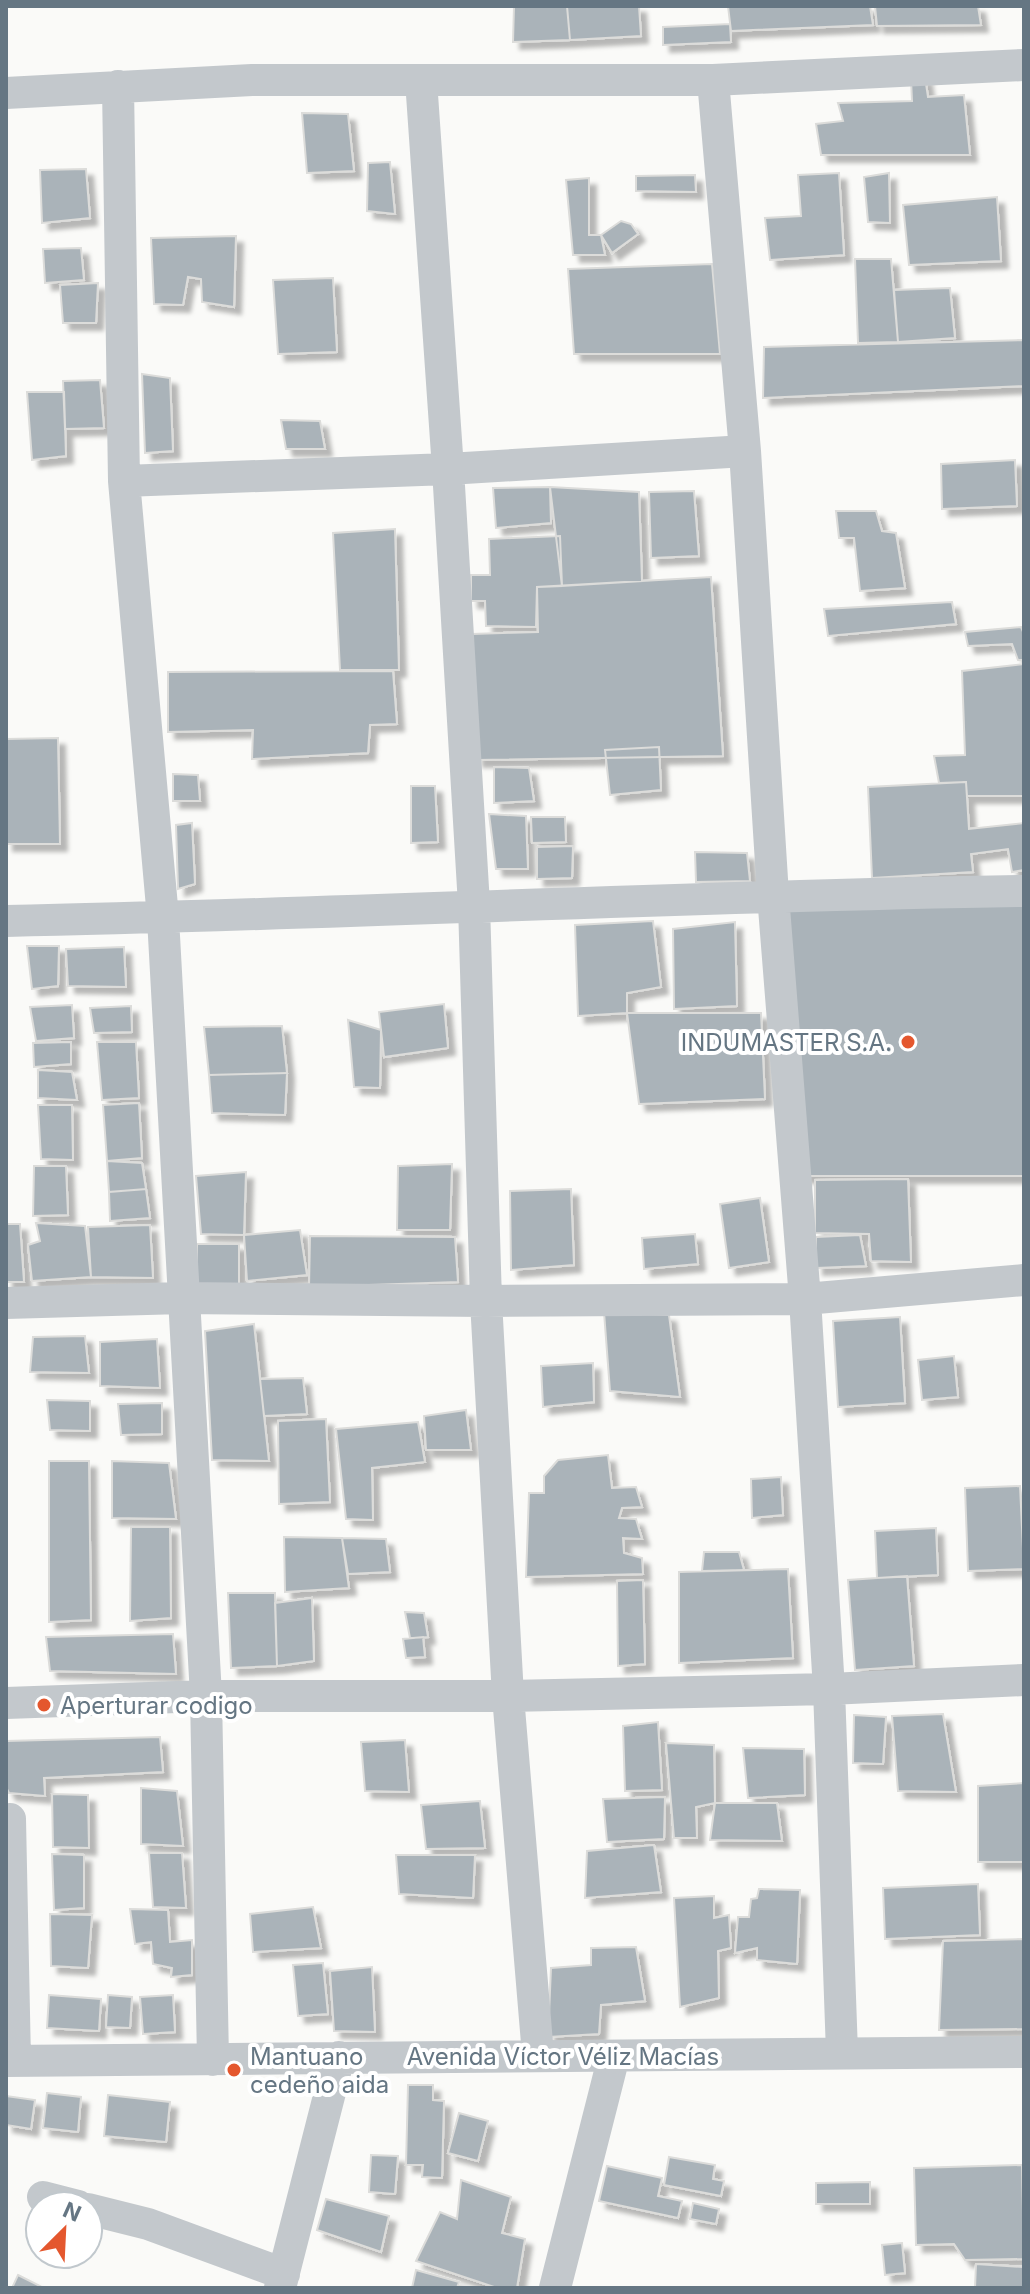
<svg xmlns="http://www.w3.org/2000/svg" width="1030" height="2294" font-family="Inter,sans-serif">
<style>
.building{fill:#aab3b9;stroke:#dcdcda;stroke-width:2;filter:url(#shadow)}
.lines{fill:none;stroke-linecap:round;stroke-linejoin:round}
.minor{stroke:#c3c8cc;stroke-width:32}
.poi-dot{fill:#e4572e;stroke:#fff;stroke-width:3}
.labels{text-anchor:middle;dominant-baseline:central;stroke-width:8;stroke-linejoin:round;paint-order:stroke}
.poi-label{font-size:24px;fill:#657683;stroke:#fff;text-anchor:start}
.street-label{font-size:24px;fill:#657683;stroke:#fff}
</style>
<defs>
<filter id="shadow"><feDropShadow dx="7" dy="7" stdDeviation="2" flood-color="#0004"/></filter>
</defs>
<rect width="100%" height="100%" fill="#fafaf8"/>
<path class="building" d="M514 6H567L570 40 513 42Z
M567 6H639L641 36 570 40Z
M728 6H870L873 25 731 31Z
M875 6H978L981 25 877 26Z
M730 24 731 42 663 45V27Z
M925 77 928 97 964 95 970 155H821L816 124 843 121 838 103 912 101 911 79Z
M302 113 348 114 354 171 307 173Z
M390 162 395 214 367 211 368 163Z
M86 169 90 218 42 223 40 170Z
M839 173 844 255 770 260 765 218 801 216 798 175Z
M889 173 890 223 868 222 864 177Z
M695 175 696 192 636 191V176Z
M589 178V235H601L605 255H573L566 180Z
M997 197 1001 261 909 265 903 205Z
M621 221 631 224 638 234 612 253 601 235Z
M236 236 234 307 202 302 201 279 188 277 183 305 154 304 151 238Z
M81 248 84 280 45 283 43 249Z
M855 259H891L898 342 858 343Z
M712 264 720 354H574L568 269Z
M333 278 337 352 278 354 273 280Z
M98 283 96 323H63L60 285Z
M950 288 955 338 898 342 894 290Z
M1024 340V386L763 398 764 347Z
M142 374 170 378 173 451 145 453Z
M100 380 104 428 65 429 63 381Z
M27 392H64L66 456 32 460Z
M281 420 320 421 325 449H286Z
M1015 460 1017 506 942 509 941 464Z
M550 487 551 523 496 528 493 488Z
M550 487 639 492 642 581 562 586Z
M694 491 699 556 651 558 649 492Z
M836 511H876L882 531 896 533 905 588 860 591 854 538H839Z
M395 529 399 670H340L333 533Z
M560 536 562 586 537 587 536 627 486 626 485 601H471V575H490L489 539Z
M711 577 723 756 476 760 472 634 538 632 537 587Z
M952 602 956 624 828 636 824 609Z
M1021 627 1024 634V660H1018L1012 644 968 646 965 632Z
M1024 664V796H967L966 782 939 783 934 756 965 755 962 671Z
M393 671 397 724 370 725 368 753 252 759 253 730 168 732V672Z
M58 738 60 844H6V739Z
M659 747 661 790 610 795 605 750Z
M494 767 529 768 534 801 494 803Z
M173 774 198 775 200 801H173Z
M966 782 969 829 1024 823V870L1012 872 1008 849 971 854 973 872 872 878 868 787Z
M411 786H435L438 842 411 843Z
M489 814 526 816 528 869H496Z
M531 817H565L566 842 532 843Z
M192 823 195 884 178 889 176 825Z
M573 846 572 878 537 879V847Z
M695 852 747 853 750 881 696 882Z
M1024 900V1176H803L783 907Z
M653 921 661 987 627 993V1013L578 1016 575 925Z
M735 922 737 1006 674 1009 673 929Z
M27 946H59L58 986 32 989Z
M124 947 126 987 68 986 66 949Z
M444 1004 448 1048 384 1057 379 1012Z
M72 1005 74 1038 36 1041 30 1007Z
M131 1006 132 1032 94 1033 90 1008Z
M627 1013H761L765 1099 639 1104Z
M348 1020 381 1030 380 1088 354 1087Z
M282 1026 287 1073 209 1075 204 1027Z
M71 1042V1064L34 1067 33 1043Z
M97 1042H136L139 1098 102 1100Z
M38 1070 72 1072 77 1100 38 1098Z
M287 1073 285 1115 212 1113 209 1075Z
M139 1103 142 1158 107 1161 103 1105Z
M38 1105H72L73 1160 41 1159Z
M107 1161 142 1163 146 1189 109 1192Z
M452 1164 450 1230H397L398 1166Z
M34 1166H66L68 1215 33 1216Z
M246 1172 244 1235 201 1234 196 1176Z
M908 1179 911 1262 871 1261 869 1234 815 1233V1180Z
M146 1189 150 1218 110 1221 109 1192Z
M571 1189 574 1265 511 1270 510 1191Z
M760 1198 769 1262 729 1268 720 1204Z
M36 1223 85 1226 91 1277 32 1281 28 1245 40 1241Z
M6 1224H20L24 1282H6Z
M150 1225 153 1278 91 1277 88 1227Z
M300 1230 307 1275 247 1281 244 1235Z
M695 1234 698 1264 644 1269 642 1238Z
M860 1235 866 1266 816 1268V1237Z
M310 1236 455 1237 458 1282 309 1287Z
M197 1244H239V1288L197 1292Z
M604 1312 669 1315 680 1397 610 1391Z
M900 1317 905 1403 838 1407 833 1321Z
M254 1324 269 1461 212 1460 205 1331Z
M85 1336 89 1373 30 1372 33 1337Z
M157 1339 160 1388 100 1386V1342Z
M954 1356 958 1397 922 1400 918 1360Z
M593 1363 594 1402 543 1407 541 1366Z
M303 1378 307 1414 264 1416 260 1379Z
M47 1400 90 1401V1431L50 1430Z
M162 1403V1434L121 1435 118 1404Z
M466 1410 471 1450H426L424 1416Z
M326 1419 330 1502 279 1504 278 1421Z
M418 1422 425 1462 372 1468 373 1520 346 1519 336 1429Z
M608 1455 612 1488 636 1487 642 1507 622 1508 619 1518 636 1519 642 1539 623 1538 624 1553 642 1558 643 1574 526 1577 529 1493H544V1476L558 1460Z
M49 1461H89L91 1620 49 1622Z
M112 1461 169 1463 176 1519 112 1518Z
M781 1477 783 1515 752 1518 751 1479Z
M1020 1486 1024 1569 968 1571 965 1488Z
M131 1527H170L171 1618 130 1621Z
M936 1528 938 1575 877 1578 875 1531Z
M284 1537 342 1538 349 1588 285 1592Z
M342 1538 386 1539 390 1572 348 1574Z
M704 1552H739L744 1570 702 1571Z
M788 1569 793 1658 679 1663V1572Z
M907 1576 914 1666 855 1670 848 1580Z
M643 1580 645 1664 618 1666 617 1581Z
M228 1593H275L277 1666 231 1668Z
M312 1598 314 1661 277 1666 275 1603Z
M405 1612 424 1613 428 1637 410 1638Z
M173 1634 176 1674 50 1671 46 1637Z
M423 1637 425 1657 406 1658 403 1639Z
M943 1714 956 1792 898 1791 892 1716Z
M854 1715 886 1717 883 1764 853 1763Z
M658 1722 662 1790 625 1791 623 1726Z
M160 1737 163 1772 44 1778 45 1796 9 1793 6 1787V1741Z
M405 1740 409 1792 365 1791 361 1742Z
M666 1743 714 1745 715 1803 696 1807 697 1838H674Z
M743 1748 804 1749 805 1795 748 1798Z
M1024 1783V1862H978V1786Z
M141 1788 177 1791 183 1846 141 1844Z
M52 1794 88 1795 89 1848 53 1847Z
M665 1797 664 1839 607 1842 603 1799Z
M480 1801 485 1848 426 1849 421 1805Z
M715 1803H777L782 1841 710 1840Z
M654 1845 661 1892 585 1898 587 1851Z
M149 1853H182L186 1908 153 1907Z
M52 1854 84 1855V1908L54 1910Z
M396 1855H475L473 1898 399 1894Z
M978 1884 980 1935 885 1939 883 1888Z
M759 1889 800 1890 797 1964 757 1960V1948L735 1953 738 1917H749L751 1899 757 1898Z
M714 1896V1918L729 1915 731 1948 718 1951 719 1998 680 2007 674 1898Z
M313 1907 321 1948 253 1952 250 1914Z
M130 1909 168 1910 170 1942 192 1940V1975L171 1977 172 1968 153 1964 151 1942 135 1944Z
M50 1914 92 1915 88 1968 51 1966Z
M1024 1939V2029L939 2030 943 1941Z
M636 1947 645 2001 601 2005 599 2034 548 2037 551 1968 591 1965V1948Z
M323 1963 328 2014 298 2016 293 1965Z
M372 1967 375 2032 334 2031 330 1971Z
M49 1995 101 1999 99 2031 47 2028Z
M108 1995 132 1997 130 2028 106 2027Z
M173 1995 175 2032 143 2034 140 1997Z
M408 2085H433V2100L444 2101 442 2178 422 2177 423 2165H406Z
M47 2093 81 2097 78 2132 43 2128Z
M108 2095 170 2102 166 2142 104 2136Z
M6 2096 35 2100 31 2129 6 2125Z
M459 2113 488 2121 478 2161 448 2153Z
M371 2155 398 2156 395 2194 369 2192Z
M669 2157 715 2165 713 2179 724 2181 721 2196 664 2185Z
M1022 2165 1024 2259 965 2260 954 2244 916 2245 914 2168Z
M607 2166 662 2178 658 2196 682 2201 678 2218 599 2201Z
M461 2180 511 2197 502 2233 525 2239 517 2288H497L416 2261 440 2212 457 2219Z
M870 2182V2204H816V2183Z
M326 2199 389 2216 381 2252 317 2230Z
M693 2203 719 2209 716 2224 690 2219Z
M902 2243 905 2273 885 2275 882 2245Z
M976 2264 1024 2267V2288H975Z
M416 2270 459 2282 457 2288H412Z
M18 2275 42 2287V2288H12Z"/>
<g class="lines">
<path class="minor" d="M421 80 448 469 474 905 486 1301 508 1696 538 2055
M713 80 745 451 773 895 805 1299 829 1689 842 2053
M118 86 124 481 163 918 206 1696 213 2060
M6 93 252 80H713L1024 65
M124 481 448 469 745 451
M6 921C345 914 684 896 1024 891
M6 1303 182 1298 486 1301 805 1299 1024 1280
M6 1703 206 1696H508L829 1689 1024 1680
M10 1819 15 2061
M6 2061 1024 2052
M43 2197 78 2206
M88 2209 148 2224 284 2274
M280 2288 339 2057
M555 2288 614 2056"/>
</g>
<g class="poi-dot">
<circle cx="908" cy="1042" r="8"/>
<circle cx="44" cy="1705" r="8"/>
<circle cx="234" cy="2070" r="8"/>
</g>
<g class="labels">
<g class="poi-label">
<text x="892" y="1042" text-anchor="end">INDUMASTER S.A.</text>
<text x="60" y="1705">Aperturar codigo</text>
<text x="250" y="2056">Mantuano<tspan x="250" dy="28">cedeño aida</tspan></text>
</g>
<g class="street-label">
<text x="563" y="2056">Avenida Víctor Véliz Macías</text>
</g>
</g>
<rect width="1030" height="2294" fill="none" stroke="#657683" stroke-width="16"/>
<g transform="translate(64 2230) rotate(24)"><circle r="38" fill="#ffffff" stroke="#c1c8cd" stroke-width="2"/>
<path d="M0-6L14 30L0 20L-14 30Z" fill="#e4572e"/>
<text y="-12" font-size="22" font-weight="bold" text-anchor="middle" fill="#657683">N</text>
</g>
</svg>
